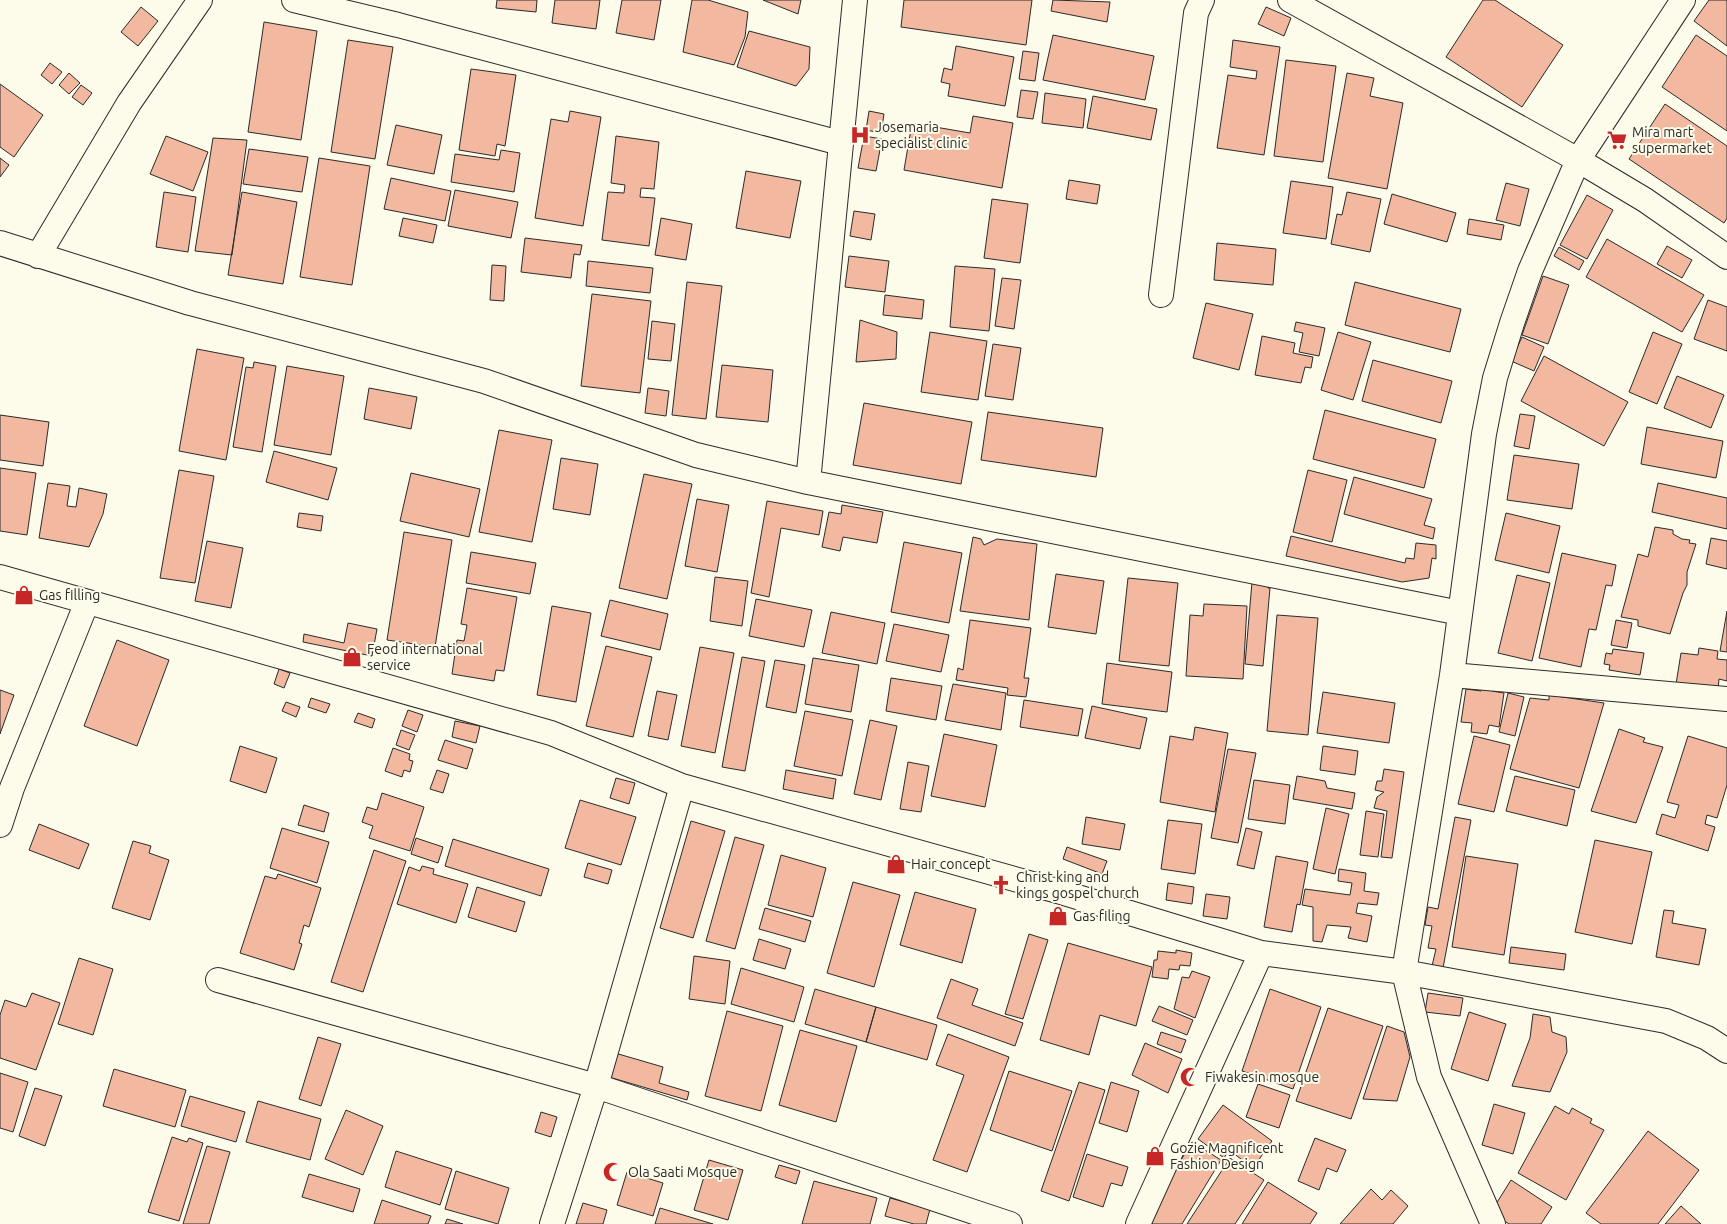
<svg xmlns="http://www.w3.org/2000/svg" width="1727" height="1224" font-family="Ubuntu,sans-serif">
<style>
.building{fill:#f2b8a0;stroke:#2b2b2b}
.lines{fill:none;stroke-linecap:round;stroke-linejoin:round}
.minor-casing{stroke:#2b2b2b;stroke-width:26}
.minor{stroke:#fdfbea;stroke-width:24}
.labels{text-anchor:middle;dominant-baseline:central;stroke-width:4;stroke-linejoin:round;paint-order:stroke}
.poi-label{font-size:14px;fill:#2b2b2b;stroke:#fdfbea;text-anchor:start}
</style>
<rect width="100%" height="100%" fill="#fdfbea"/>
<path class="building" d="M497 0H537L536 12 496 8Z
M555 0H600L596 29 552 23Z
M622 0H661L654 40 616 33Z
M692 0H708L748 12 745 37 734 65 683 52Z
M763 0H801L798 14Z
M904 0H1032L1026 45 901 27Z
M1053 0 1110 2 1107 22 1051 11Z
M1483 0H1495L1563 45 1522 107 1446 57Z
M1709 0H1727V46L1694 21Z
M141 7 158 21 138 46 121 32Z
M1266 7 1291 18 1284 36 1258 24Z
M264 22 317 31 301 140 248 132Z
M749 31 810 47 809 69 796 86 737 67Z
M1053 35 1154 56 1145 100 1043 80Z
M1696 35 1727 56V131L1662 87Z
M348 40 393 47 375 159 331 152Z
M1233 40 1280 47 1264 155 1217 148 1228 75 1256 79 1257 71 1230 67Z
M956 46 1014 57 1005 106 948 96 950 84 941 82 944 68 952 70Z
M1023 51 1039 53 1035 81 1019 79Z
M1286 60 1336 66 1323 162 1274 156Z
M50 63 62 72 52 84 41 75Z
M471 69 516 75 505 146 497 144 495 156 459 150Z
M69 73 80 83 69 94 59 85Z
M1347 73 1374 78 1370 96 1403 103 1387 189 1328 178Z
M0 84 43 115 14 157 0 147Z
M81 85 92 93 83 105 72 97Z
M1021 90 1038 92 1033 119 1017 117Z
M1045 93 1086 99 1083 128 1042 123Z
M1093 96 1157 109 1151 140 1087 128Z
M1665 104 1727 146V218L1724 223 1629 159Z
M570 111 601 117 583 226 535 218 551 119 568 122Z
M869 111 884 114 881 133 866 130Z
M973 116 1013 123 1002 188 904 170 912 123 970 133Z
M396 125 442 135 434 174 387 165Z
M166 136 208 152 193 191 150 174Z
M616 136 659 142 654 189 641 188 640 197 655 198 649 246 602 240 608 192 624 193 625 185 611 183Z
M864 136 882 139 876 171 858 168Z
M213 138 247 140 232 255 195 251Z
M249 149 308 157 302 192 243 184Z
M501 150 520 153 514 192 451 182 455 154 499 160Z
M0 158 9 165 0 177Z
M319 158 370 166 352 285 300 277Z
M746 171 801 181 790 238 736 228Z
M391 178 451 191 445 221 384 209Z
M1069 180 1100 185 1097 204 1066 199Z
M1291 181 1333 187 1326 239 1283 233Z
M1506 183 1529 189 1520 226 1496 220Z
M455 190 518 202 511 238 448 226Z
M164 192 196 197 188 252 156 247Z
M242 192 297 202 283 284 228 275Z
M1347 192 1381 199 1370 252 1331 244 1337 214 1342 215Z
M1392 194 1456 213 1447 242 1384 224Z
M1587 195 1613 210 1587 259 1560 245Z
M992 199 1028 204 1020 263 984 258Z
M854 211 875 214 871 240 850 236Z
M403 218 437 225 433 243 399 236Z
M661 218 692 224 686 260 655 255Z
M1469 219 1504 225 1501 240 1467 234Z
M525 238 582 245 580 255 574 254 571 278 521 272Z
M1607 239 1704 295 1682 332 1586 277Z
M1217 243 1276 249 1273 285 1214 280Z
M1667 246 1692 260 1682 278 1657 264Z
M1559 247 1584 261 1579 270 1554 256Z
M849 256 889 261 885 292 845 287Z
M588 261 653 268 650 293 586 286Z
M492 265 506 266 504 301 490 300Z
M955 266 995 269 989 331 950 327Z
M1543 276 1569 285 1548 344 1522 335Z
M1002 278 1021 280 1014 329 995 326Z
M687 282 722 286 706 419 672 415Z
M1355 282 1461 309 1450 352 1345 325Z
M592 294 651 301 640 393 581 386Z
M885 295 924 300 922 319 883 315Z
M1708 300 1727 307V351L1694 339Z
M1206 303 1253 314 1239 370 1193 358Z
M860 320 897 332 896 359 856 362Z
M652 321 675 324 671 361 648 359Z
M1296 322 1325 328 1319 356 1299 352 1303 333 1294 331Z
M930 332 987 341 978 400 921 392Z
M1338 332 1371 342 1353 400 1321 390Z
M1653 332 1682 344 1657 404 1629 392Z
M1262 336 1295 343 1293 353 1313 357 1311 368 1305 367 1301 383 1255 375Z
M1522 337 1544 347 1534 371 1511 361Z
M993 344 1021 348 1013 400 985 396Z
M197 349 244 358 226 460 179 451Z
M1544 356 1628 402 1604 446 1521 401Z
M1373 360 1452 381 1441 423 1362 401Z
M254 362 276 366 262 452 233 447 246 367 253 368Z
M722 365 773 370 768 422 716 417Z
M287 366 344 376 331 455 274 445Z
M1677 376 1724 395 1711 428 1664 408Z
M369 388 417 397 411 429 364 419Z
M648 388 669 391 666 416 645 413Z
M864 403 972 422 961 484 853 465Z
M1325 410 1436 439 1424 488 1313 459Z
M988 412 1103 428 1096 477 981 460Z
M1520 414 1535 416 1529 449 1514 446Z
M0 415 49 422 43 466 0 460Z
M1647 427 1723 441 1716 478 1641 464Z
M499 430 552 440 532 542 479 532Z
M274 451 337 468 328 500 266 482Z
M1514 455 1579 464 1572 509 1507 500Z
M561 458 598 464 590 515 553 509Z
M0 468 36 473 27 535 0 531Z
M179 470 214 476 195 583 160 578Z
M1308 470 1347 480 1332 542 1293 532Z
M411 473 480 489 469 537 400 521Z
M644 474 692 484 667 599 619 588Z
M1354 477 1432 499 1424 525 1435 528 1433 539 1344 514Z
M48 483 70 486 67 506 76 507 79 488 107 494 103 514 89 547 39 538Z
M1658 483 1727 498V529L1652 512Z
M697 499 729 505 717 572 685 566Z
M767 501 823 511 819 535 781 528 769 597 751 593Z
M842 505 883 512 877 543 843 537 840 551 822 547 829 512 841 514Z
M299 513 323 516 321 531 297 527Z
M1506 513 1560 526 1549 573 1495 560Z
M1655 527 1673 530V534L1682 539 1690 540 1689 543 1696 544 1687 572V585L1683 593 1670 634 1638 626V620L1621 617 1638 554 1648 557Z
M404 532 452 540 435 647 387 640Z
M1291 536 1405 563 1406 558 1414 559 1416 543 1436 545V559L1432 558 1429 578 1402 582 1286 556Z
M973 537 981 539 984 545 997 539 1037 544 1029 620 960 611Z
M1711 538 1727 541V569L1706 564Z
M207 541 243 548 231 608 195 601Z
M904 542 962 553 949 623 891 612Z
M471 552 536 563 530 594 466 583Z
M1562 553 1616 565 1612 586 1606 585 1596 630 1589 629 1581 667 1539 658Z
M1056 574 1104 581 1096 634 1048 627Z
M1517 575 1550 583 1532 661 1498 653Z
M715 577 748 581 742 626 710 621Z
M1128 578 1178 583 1169 666 1119 661Z
M1252 582 1268 583V588H1270L1263 666 1245 664Z
M467 588 517 597 504 671 496 670 494 681 452 674 457 640 464 641 467 625 461 624Z
M756 599 812 610 804 647 749 636Z
M610 600 668 614 660 650 601 636Z
M1204 604 1247 606 1243 679 1186 676 1190 615 1203 616Z
M552 606 591 613 576 702 537 695Z
M1727 611V652L1720 651Z
M831 612 885 623 877 664 822 653Z
M1277 615 1318 618 1308 735 1267 731Z
M970 620 1031 628 1024 678H1029L1026 697 1007 695 1008 688 956 680 958 668 963 670Z
M1616 620 1632 623 1627 648 1611 645Z
M348 623 377 629 372 656 303 642 304 634 344 643Z
M894 624 949 635 941 672 886 661Z
M117 640 169 660 137 746 84 726Z
M606 646 652 657 633 737 586 726Z
M700 647 734 653 715 753 681 746Z
M1699 648 1718 651 1717 659 1727 660V681L1719 679 1718 690 1676 684 1681 653 1698 655Z
M1613 649 1644 653 1640 675 1609 670 1610 665 1604 664 1606 653 1612 654Z
M742 657 765 661 745 771 722 767Z
M813 658 859 665 851 712 805 704Z
M775 660 805 665 796 713 766 707Z
M1107 663 1172 672 1167 712 1102 704Z
M279 669 290 673 284 688 274 684Z
M891 678 942 686 936 720 886 711Z
M953 684 1006 693 1001 730 945 720Z
M1482 685 1493 687 1492 691 1504 693 1499 727 1489 725 1487 734 1471 732 1472 723 1461 722 1466 689 1481 691Z
M0 690 14 695 0 734Z
M657 691 677 695 668 740 648 736Z
M1323 692 1395 703 1389 743 1317 733Z
M1508 693 1524 697 1515 736 1499 732Z
M1549 695 1604 703 1579 788 1510 769 1530 698 1549 700Z
M311 698 330 704 326 713 308 707Z
M1024 700 1083 709 1078 736 1020 727Z
M286 702 300 707 296 717 282 711Z
M1092 706 1147 718 1140 749 1085 738Z
M408 710 423 715 417 732 402 726Z
M805 711 853 720 842 776 794 766Z
M358 713 375 719 372 728 354 722Z
M870 720 897 726 881 800 854 794Z
M455 721 480 726 476 743 452 737Z
M1195 727 1228 733 1215 812 1160 802 1170 736 1193 740Z
M1619 729 1645 738 1643 742 1663 747 1636 823 1591 811Z
M401 730 415 735 409 750 396 745Z
M944 734 997 745 985 807 931 796Z
M1474 736 1510 745 1494 812 1458 804Z
M1688 736 1727 748V785L1717 818 1707 815 1705 824 1715 827 1708 851 1656 834 1662 814 1675 818 1679 805 1667 802Z
M445 740 473 749 467 769 438 760Z
M240 746 277 758 266 793 230 781Z
M1323 746 1358 751 1355 775 1320 770Z
M393 748 410 754 409 760 413 761 410 772 404 770 402 777 385 771Z
M1228 749 1256 753 1238 843 1211 838Z
M908 762 929 766 921 812 900 809Z
M1384 769 1404 772 1392 858 1381 857 1387 811 1374 808 1377 797 1384 792 1375 790 1377 781H1382Z
M437 770 449 774 443 793 430 789Z
M786 770 836 779 833 799 783 789Z
M1297 776 1325 781 1327 788 1355 793 1352 809 1293 799Z
M1515 776 1575 790 1567 826 1506 811Z
M616 778 635 783 629 804 610 798Z
M1254 780 1290 785 1285 824 1248 819Z
M382 793 424 807 410 851 369 838 373 826 362 822 367 807 377 810Z
M580 800 636 817 621 865 565 848Z
M304 805 329 813 324 832 298 825Z
M1326 808 1349 814 1335 874 1313 869Z
M1366 811 1384 814 1378 857 1360 855Z
M1086 817 1125 824 1120 850 1082 844Z
M1455 817 1471 820 1443 968 1432 966 1436 949 1428 948 1432 926 1425 925 1428 907 1438 909Z
M1168 820 1202 824 1195 874 1161 869Z
M691 821 725 831 693 938 660 928Z
M39 824 89 844 79 869 29 850Z
M282 828 329 842 317 883 270 868Z
M1246 828 1262 832 1254 869 1237 865Z
M735 837 764 845 735 949 706 941Z
M416 838 443 847 438 863 411 854Z
M453 839 549 869 541 896 445 866Z
M1595 840 1652 852 1632 944 1575 932Z
M133 841 151 846 149 853 169 860 150 920 112 908Z
M1067 847 1107 861 1102 874 1063 859Z
M374 850 406 861 363 992 331 982Z
M781 855 826 868 813 917 768 905Z
M1276 856 1308 862 1300 905 1297 904 1292 932 1264 927Z
M1466 856 1518 864 1504 955 1452 947Z
M588 863 612 870 608 884 584 877Z
M422 866 434 869 433 874 468 884 456 923 397 904 409 867 420 871Z
M1339 869 1366 873 1364 891 1379 893 1377 905 1358 903 1356 913 1372 916 1367 942 1348 938 1351 927 1327 925 1322 942 1313 941V907L1302 905 1305 889 1350 895 1352 883 1338 881Z
M278 874 321 888 309 927 304 925 299 943 302 944 294 970 240 953 265 876 276 879Z
M853 882 900 895 874 987 827 973Z
M1168 883 1194 887 1192 904 1166 900Z
M477 887 525 902 516 932 468 917Z
M915 892 976 909 962 963 900 945Z
M1206 894 1230 897 1227 919 1203 916Z
M765 908 811 921 805 942 759 929Z
M1664 910 1674 911 1672 923 1706 929 1699 965 1656 957Z
M1029 934 1048 940 1023 1019 1005 1014Z
M759 939 791 949 785 969 753 960Z
M1068 943 1152 967 1136 1026 1100 1015 1089 1055 1040 1040Z
M1511 947 1566 954 1564 970 1509 963Z
M1176 950 1192 953 1190 966 1180 965 1179 970 1169 969 1168 979 1152 977 1154 960H1157L1158 951 1176 953Z
M694 956 730 961 725 1004 689 999Z
M79 958 113 969 93 1035 58 1024Z
M741 968 804 987 794 1022 731 1004Z
M1192 971 1210 977 1195 1018 1174 1009 1182 977 1189 978Z
M951 979 978 989 972 1005 1023 1023 1015 1046 937 1018Z
M815 989 876 1007 866 1042 805 1024Z
M1270 989 1321 1007 1293 1089 1242 1071Z
M32 993 60 1003 36 1070 0 1058V1015L5 1000 26 1007Z
M1428 993 1463 998 1460 1016 1425 1012Z
M1159 1006 1193 1020 1187 1035 1152 1021Z
M876 1007 937 1025 927 1060 866 1042Z
M1328 1008 1383 1026 1351 1119 1296 1101Z
M727 1011 783 1026 761 1111 705 1096Z
M1469 1012 1506 1024 1488 1081 1451 1069Z
M1533 1014 1550 1017 1552 1032 1566 1037 1567 1052 1550 1092 1512 1086 1530 1038Z
M1387 1026 1404 1032 1410 1057 1397 1101 1363 1099Z
M800 1030 857 1046 836 1122 779 1105Z
M1161 1032 1186 1040 1181 1053 1157 1044Z
M948 1034 1009 1057 967 1172 933 1160 964 1075 936 1065Z
M318 1037 341 1044 321 1106 299 1099Z
M1145 1043 1182 1059 1168 1093 1132 1075Z
M615 1053 663 1067 659 1083 689 1092 687 1100 609 1077Z
M114 1069 186 1090 175 1127 103 1106Z
M1009 1071 1072 1091 1052 1151 990 1130Z
M0 1073 28 1082 13 1132 0 1128Z
M1079 1082 1105 1090 1069 1201 1041 1191Z
M1111 1082 1139 1091 1127 1132 1099 1123Z
M1258 1084 1290 1095 1279 1128 1246 1117Z
M35 1088 62 1096 45 1146 19 1136Z
M190 1096 245 1112 236 1142 181 1126Z
M258 1101 321 1119 310 1160 246 1142Z
M1494 1104 1525 1113 1513 1154 1482 1145Z
M1223 1105 1272 1141 1253 1168 1229 1150 1224 1158 1198 1139Z
M1555 1106 1569 1114 1572 1108 1592 1119 1590 1123 1604 1130 1566 1200 1518 1173Z
M346 1110 383 1126 363 1175 325 1159Z
M541 1112 557 1117 551 1137 535 1132Z
M1648 1131 1699 1170 1658 1224H1601L1586 1213Z
M172 1137 187 1142 189 1138 203 1143 179 1221 148 1212Z
M1315 1138 1346 1150 1337 1172 1327 1168 1319 1190 1298 1181Z
M1192 1142 1221 1160 1182 1224H1153L1145 1219Z
M207 1146 230 1152 209 1224H183Z
M396 1151 452 1169 440 1205 385 1187Z
M1087 1154 1128 1167 1122 1186 1111 1183 1103 1207 1073 1197Z
M1230 1158 1264 1180 1235 1224H1187Z
M709 1160 743 1170 728 1220 694 1210Z
M779 1165 800 1171 796 1184 775 1177Z
M456 1171 509 1188 498 1224 445 1209Z
M627 1172 663 1183 653 1216 617 1205Z
M309 1174 360 1189 353 1212 302 1197Z
M1511 1180 1552 1207 1541 1224H1509L1491 1212Z
M814 1181 877 1198 870 1224H802Z
M1268 1182 1317 1213 1310 1224H1242Z
M1371 1189 1382 1200 1391 1190 1408 1206 1393 1224H1340Z
M890 1198 930 1209 926 1224H914L885 1216Z
M382 1200 431 1216 428 1224H374Z
M583 1203 607 1210 603 1224H576Z
M1681 1206 1701 1224H1665Z
M660 1208 713 1224H655Z
M447 1219 463 1224H445Z"/>
<g class="lines">
<defs>
<path id="minor" d="M294 0 398 25 840 143
M1290 0 1578 160 1645 200 1727 257
M0 243 190 303 484 381 696 455 808 482 1460 613
M38 256 129 103 200 0
M1161 295 1196 13 1202 0
M808 482 855 0
M0 577 551 733 682 786 1061 892 1261 953 1404 972 1666 1021 1707 1038 1727 1051
M1452 675 1727 699
M0 825 12 788 87 602
M218 980 596 1086 1010 1224
M552 1224 596 1086 682 786
M1138 1224 1261 953
M1493 1224 1429 1077 1404 972 1452 675 1484 434 1495 378 1512 323 1530 271 1578 160 1683 0"/>
</defs>
<use href="#minor" class="minor-casing"/>
<use href="#minor" class="minor"/>
</g>
<defs>
<symbol id="hospital-bare" viewBox="-9 -9 18 18"><path d="M-5-5h3v3.5h4V-5h3V5h-3V1.5h-4V5h-3Z" fill="#c62828" stroke="#fdfbea" stroke-width="2.5" paint-order="stroke"/></symbol>
<symbol id="supermarket-bare" viewBox="-9 -9 18 18"><path d="M-6-5.5h2.5l.6 2H6L4.5 2H-2.5L-4.4-4H-6ZM-1.5 3.2a1.3 1.3 0 1 0 .1 0ZM3 3.2a1.3 1.3 0 1 0 .1 0Z" fill="#c62828" stroke="#fdfbea" stroke-width="2.5" paint-order="stroke"/></symbol>
<symbol id="shop-bare" viewBox="-9 -9 18 18"><path d="M-5-2.5h2.3a2.7 3.5 0 0 1 5.4 0H5L5.5 6h-11ZM-1.5-2.5h3a1.5 2.3 0 0 0-3 0Z" fill="#c62828" stroke="#fdfbea" stroke-width="2.5" paint-order="stroke"/></symbol>
<symbol id="church-bare" viewBox="-9 -9 18 18"><path d="M-1.2-6h2.4v3.5h3.3v2.4h-3.3V6h-2.4V-.1h-3.3v-2.4h3.3Z" fill="#c62828" stroke="#fdfbea" stroke-width="2.5" paint-order="stroke"/></symbol>
<symbol id="mosque-bare" viewBox="-9 -9 18 18"><path d="M3.5-4.9A6 6 0 1 0 3.5 4.9A5 5 0 1 1 3.5-4.9Z" fill="#c62828" stroke="#fdfbea" stroke-width="2.5" paint-order="stroke"/></symbol>
</defs>
<g fill-rule="evenodd">
<use href="#hospital-bare" x="846" y="121" width="28" height="28"/>
<use href="#supermarket-bare" x="1603" y="126" width="28" height="28"/>
<use href="#shop-bare" x="10" y="581" width="28" height="28"/>
<use href="#shop-bare" x="338" y="643" width="28" height="28"/>
<use href="#shop-bare" x="882" y="850" width="28" height="28"/>
<use href="#church-bare" x="987" y="871" width="28" height="28"/>
<use href="#shop-bare" x="1044" y="902" width="28" height="28"/>
<use href="#mosque-bare" x="1176" y="1063" width="28" height="28"/>
<use href="#shop-bare" x="1141" y="1142" width="28" height="28"/>
<use href="#mosque-bare" x="599" y="1158" width="28" height="28"/>
</g>
<g class="labels">
<g class="poi-label">
<text x="875" y="127">Josemaria<tspan x="875" dy="16">specialist clinic</tspan></text>
<text x="1632" y="132">Mira mart<tspan x="1632" dy="16">supermarket</tspan></text>
<text x="39" y="595">Gas filling</text>
<text x="367" y="649">Feod international<tspan x="367" dy="16">service</tspan></text>
<text x="911" y="864">Hair concept</text>
<text x="1016" y="877">Christ king and<tspan x="1016" dy="16">kings gospel church</tspan></text>
<text x="1073" y="916">Gas filing</text>
<text x="1205" y="1077">Fiwakesin mosque</text>
<text x="1170" y="1148">Gozie Magnificent<tspan x="1170" dy="16">Fashion Design</tspan></text>
<text x="628" y="1172">Ola Saati Mosque</text>
</g>
</g>
</svg>
